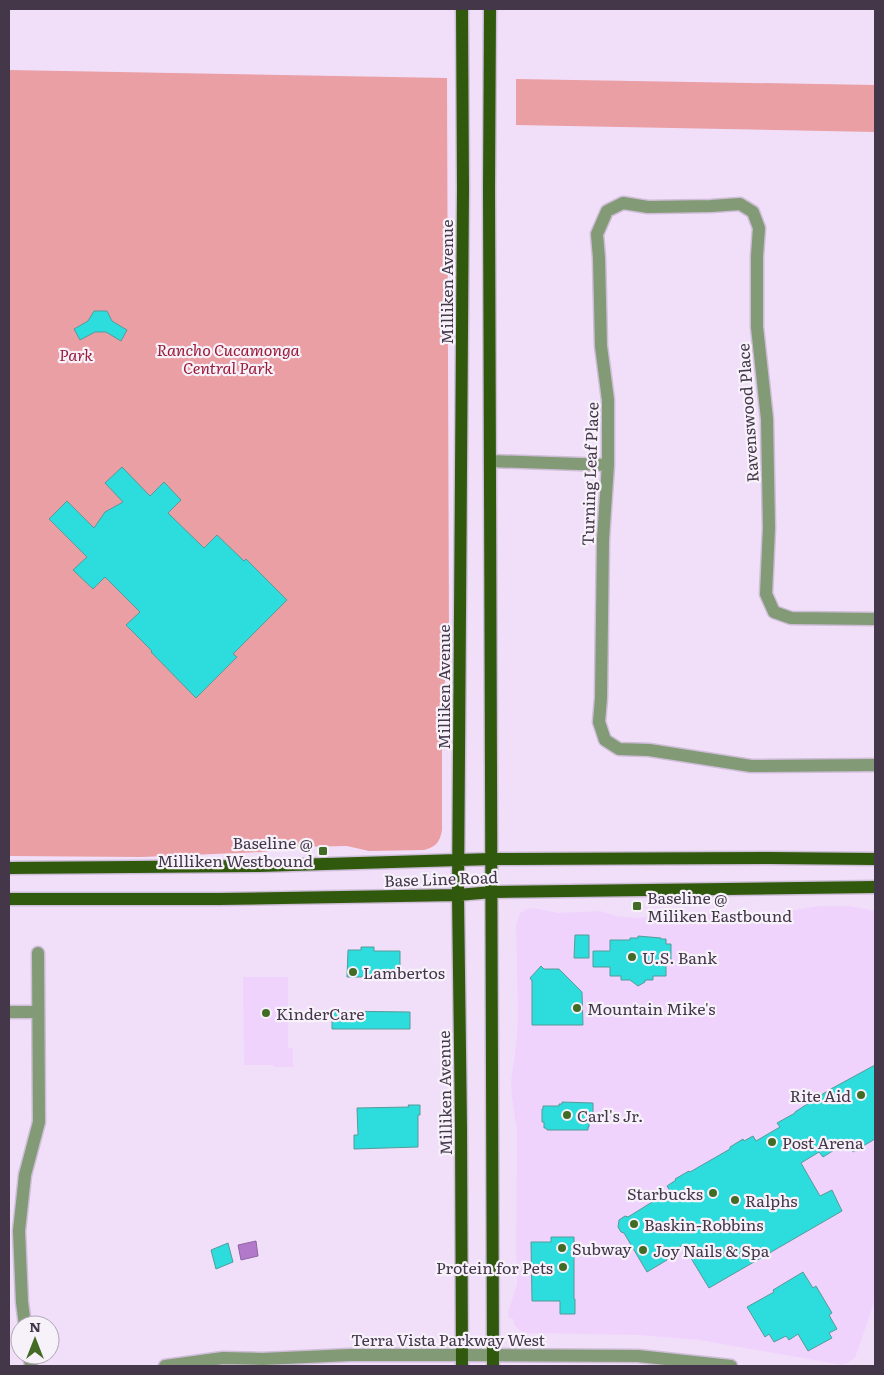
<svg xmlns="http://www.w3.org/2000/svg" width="884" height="1375" font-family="Literata,serif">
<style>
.built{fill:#efd3fc}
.green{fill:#ea9fa4}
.water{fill:#b279cb;stroke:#9165a4}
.building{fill:#2ddcdc;stroke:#579a99}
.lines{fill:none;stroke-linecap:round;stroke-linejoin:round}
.minor-casing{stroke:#cebdd7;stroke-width:15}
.major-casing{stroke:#cebdd7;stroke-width:15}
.minor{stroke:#829a75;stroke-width:12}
.major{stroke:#30590e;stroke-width:12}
.poi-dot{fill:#426b26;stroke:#f7f1fa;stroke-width:2}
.labels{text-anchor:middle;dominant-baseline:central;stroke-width:4.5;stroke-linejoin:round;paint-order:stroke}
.street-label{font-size:16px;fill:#433749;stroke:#f7f1fa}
.park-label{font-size:16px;font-style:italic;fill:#9b1b38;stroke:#f7f1fa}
.poi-label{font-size:16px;fill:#433749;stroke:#f7f1fa;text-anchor:start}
</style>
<rect width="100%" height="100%" fill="#f1dffa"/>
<path class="built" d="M819 906H850L875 911V1300L855 1358 848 1363 842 1365 699 1340 638 1335 528 1333 523 1332 519 1330 514 1324 513 1319 509 1318 508 1312 517 1284V1274L516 1248 517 1132 512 1098 511 1081 515 1055 518 1020 516 926 520 913 527 909 534 908 558 913 600 911 616 916 637 918 681 913 722 915 775 913Z
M243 977H288V1048H293V1067H274L273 1065H244Z"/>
<path class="green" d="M9 70 447 78 449 637 442 713V830C440 842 436 847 424 850L369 851 347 846 293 847 263 852 141 857 9 856Z
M516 79 875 85V132L516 125Z"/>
<path class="water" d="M256 1241 258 1256 241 1260 238 1245Z"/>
<path class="building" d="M94 311H107L112 321 127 330 121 341 106 332H95L80 340 74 329 88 321Z
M122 467 150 496 164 482 181 500 168 513 204 548 217 535 244 561 246 559 287 600 233 654 237 657 196 698 151 652 152 651 126 625 140 612 105 577 93 589 73 570 87 557 49 519 67 501 94 528 105 512 123 502 105 483Z
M575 935H589V958H574Z
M638 936 661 938V939H666V944H671V962H666V976H653V980H645V982L638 986 630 980H621V976H610V967H593V951H610V940H630V938H638Z
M361 947H374V951H400V976H382V979H367V977H347L348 950H361Z
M541 966 544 969H559L582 992 583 1025H532V981L530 978Z
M332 1011 410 1012V1029H332Z
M875 1065V1139L853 1152 847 1142 823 1157 819 1152 801 1163 820 1196 832 1190 842 1211 709 1288 683 1245 665 1255 667 1260 647 1272 624 1233 621 1232 618 1227 619 1220 625 1216 628 1217 670 1191 667 1186 676 1180 675 1179 689 1171 690 1172 730 1149V1147L743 1139 744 1141 753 1136 756 1141 780 1127 777 1123 795 1113V1112L829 1090Z
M562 1102 593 1103V1120H589V1127H588V1130H547L546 1128H544V1122H542V1109H543V1106H559V1104H562Z
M408 1105H420V1115H418V1147L354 1149V1135H358L357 1108 409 1107Z
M551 1237H574V1299H575V1314H560V1301H532L531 1242H551Z
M228 1243 233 1262 216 1269 211 1250Z
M803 1272 813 1288 816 1286 832 1313 829 1315 837 1329 829 1333 832 1338 808 1351 798 1334 789 1340 786 1336 774 1342 769 1334 765 1337 747 1307 774 1292 773 1290Z"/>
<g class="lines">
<defs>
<path id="minor" d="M490 461 608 465
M875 619 791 618 774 612 766 594 769 528 767 419 757 327V256L759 228 753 212 740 204 711 206 648 207 623 203 607 211 597 234 599 258 601 346 608 400V465L603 539 601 698 599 722 605 740 619 749 649 750 751 766 875 765
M9 1012H38
M25 1325 22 1302 19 1231 25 1175 39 1122 38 953
M29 1355 31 1366
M165 1366 223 1358 262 1359 350 1355H462L638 1356 731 1366"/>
<path id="major" d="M490 9 489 189 493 1366
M9 868 259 866 492 859 770 858 875 859
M9 899H219L458 895 492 892 875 887
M462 1366 461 1127 458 895 463 189 462 9"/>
</defs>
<use href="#minor" class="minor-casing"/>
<use href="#major" class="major-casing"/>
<use href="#minor" class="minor"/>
<use href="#major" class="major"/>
</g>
<g class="poi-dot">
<rect x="318" y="846" width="10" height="10" rx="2.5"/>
<rect x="632" y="901" width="10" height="10" rx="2.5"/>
<circle cx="632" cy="957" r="5"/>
<circle cx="353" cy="972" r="5"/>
<circle cx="577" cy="1008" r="5"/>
<circle cx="266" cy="1013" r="5"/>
<circle cx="861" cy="1095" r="5"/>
<circle cx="567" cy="1115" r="5"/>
<circle cx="772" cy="1142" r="5"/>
<circle cx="713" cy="1193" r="5"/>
<circle cx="735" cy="1200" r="5"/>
<circle cx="634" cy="1224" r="5"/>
<circle cx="562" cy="1248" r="5"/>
<circle cx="643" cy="1250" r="5"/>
<circle cx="563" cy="1267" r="5"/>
</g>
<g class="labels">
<g class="street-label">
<text transform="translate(446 282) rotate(-90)">Milliken Avenue</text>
<text transform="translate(747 413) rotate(-94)">Ravenswood Place</text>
<text transform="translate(589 474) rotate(-88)">Turning Leaf Place</text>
<text transform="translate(443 687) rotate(-90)">Milliken Avenue</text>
<text transform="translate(441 878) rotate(-2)">Base Line Road</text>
<text transform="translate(444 1093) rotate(-91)">Milliken Avenue</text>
<text x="448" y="1339">Terra Vista Parkway West</text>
</g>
<g class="park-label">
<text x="228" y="349">Rancho Cucamonga<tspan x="228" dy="18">Central Park</tspan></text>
<text x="76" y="354">Park</text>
</g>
<g class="poi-label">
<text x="313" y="842" text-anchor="end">Baseline @<tspan x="313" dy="18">Milliken Westbound</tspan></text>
<text x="647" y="897">Baseline @<tspan x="647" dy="18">Miliken Eastbound</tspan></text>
<text x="642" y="957">U.S. Bank</text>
<text x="363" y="972">Lambertos</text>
<text x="587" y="1008">Mountain Mike's</text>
<text x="276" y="1013">KinderCare</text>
<text x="851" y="1095" text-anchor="end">Rite Aid</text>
<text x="577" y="1115">Carl's Jr.</text>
<text x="782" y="1142">Post Arena</text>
<text x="703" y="1193" text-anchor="end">Starbucks</text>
<text x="745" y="1200">Ralphs</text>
<text x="644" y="1224">Baskin-Robbins</text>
<text x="572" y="1248">Subway</text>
<text x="653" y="1250">Joy Nails &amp; Spa</text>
<text x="553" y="1267" text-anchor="end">Protein for Pets</text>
</g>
</g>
<rect width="884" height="1375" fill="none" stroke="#433749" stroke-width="20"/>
<g transform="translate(35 1340)"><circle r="24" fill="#f7f1fa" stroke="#afa7b3"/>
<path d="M0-4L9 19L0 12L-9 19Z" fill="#426b26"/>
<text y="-8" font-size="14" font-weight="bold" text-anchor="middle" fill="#433749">N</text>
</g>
</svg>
